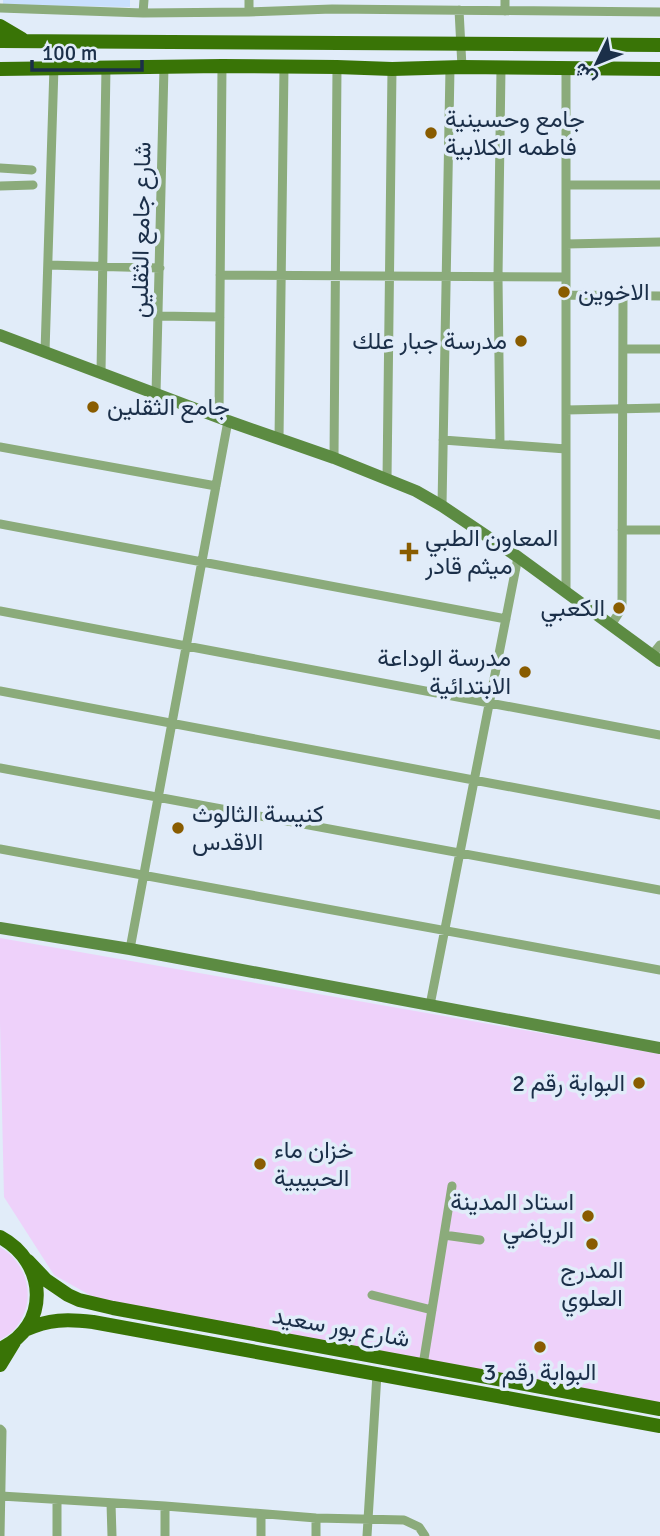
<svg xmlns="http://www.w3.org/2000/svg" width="660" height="1536" font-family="Signika,Vazirmatn,sans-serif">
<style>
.built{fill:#c9e0fd}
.green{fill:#eed1fa}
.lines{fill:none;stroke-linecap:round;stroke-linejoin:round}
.street{stroke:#8bab7b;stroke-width:9}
.secondary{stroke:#5c8b42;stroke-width:12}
.primary{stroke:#397406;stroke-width:14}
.poi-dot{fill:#895c00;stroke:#e1ecf9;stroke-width:2.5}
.labels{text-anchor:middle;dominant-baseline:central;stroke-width:7;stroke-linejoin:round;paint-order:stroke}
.poi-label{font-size:24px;fill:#1b2f49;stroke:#e1ecf9;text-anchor:start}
.street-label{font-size:24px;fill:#1b2f49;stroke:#e1ecf9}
</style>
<rect width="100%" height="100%" fill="#e1ecf9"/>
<path class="built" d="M3 0H130V7L3 5Z"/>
<path class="green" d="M0 938 660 1054V1408L113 1308 54 1275 4 1197 0 1022Z
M0 1247C29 1264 38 1303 14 1330 10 1334 4 1337 0 1340Z"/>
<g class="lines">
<path class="street" d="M249 0V12
M505 0V11
M0 8 143 13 249 12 332 9 660 12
M459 10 462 67
M143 13 144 0
M0 168 32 170
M566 185H660
M0 186 33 185
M566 244 660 242
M48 265 160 268
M220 275 566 277
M566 295 660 296
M158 316 220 317
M623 349H660
M45 352 54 67
M101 373 106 67
M156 394 164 67
M566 410 660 408
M219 417 222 66
M279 439 284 67
M443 440 566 449
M500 444 498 277 501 68
M0 447 216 486
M334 458 337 67
M387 479 392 69
M442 506 450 68
M0 524 506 619
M622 530H660
M566 592V68
M0 611 660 735
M611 625 622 608 623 296
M652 655 660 645
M0 691 660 815
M0 768 660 890
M0 849 660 970
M130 949 228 421
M430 1005 518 557
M444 1235 480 1240
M372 1295 432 1310
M423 1365 452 1186
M0 1429 2 1431 0 1536
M1 1496 165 1506 316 1518 404 1520 419 1527 425 1536
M57 1500V1536
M111 1503 112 1536
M165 1536V1506
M261 1536V1514
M316 1536V1518
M367 1536 377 1374"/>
<path class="secondary" d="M0 335 228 421 334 458 416 491 442 506 518 557 660 661
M0 928 130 949 660 1048"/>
<path class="primary" d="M0 26 22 39
M0 41 660 45
M0 69 222 66 337 67 392 69 462 67 660 69
M0 1237C47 1262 51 1326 0 1349
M28 1261 46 1280 68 1295 79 1300 113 1308 660 1409
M25 1330C49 1319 67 1319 93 1322L660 1426
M0 1365 14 1342"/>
</g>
<g class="poi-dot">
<circle cx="431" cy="133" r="7"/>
<circle cx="564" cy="292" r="7"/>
<circle cx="521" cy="341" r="7"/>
<circle cx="93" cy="407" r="7"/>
<path d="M405.5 541.5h7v7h7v7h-7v7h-7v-7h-7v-7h7z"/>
<circle cx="619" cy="608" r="7"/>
<circle cx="525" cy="672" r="7"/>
<circle cx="178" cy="828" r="7"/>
<circle cx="639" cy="1083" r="7"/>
<circle cx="260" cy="1164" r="7"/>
<circle cx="588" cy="1216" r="7"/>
<circle cx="592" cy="1244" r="7"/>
<circle cx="540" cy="1347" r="7"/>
</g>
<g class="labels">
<g class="poi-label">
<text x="445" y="119">جامع وحسينية<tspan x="445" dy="28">فاطمه الكلابية</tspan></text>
<text x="578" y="292">الاخوين</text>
<text x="507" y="341" text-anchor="end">مدرسة جبار علك</text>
<text x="107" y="407">جامع الثقلين</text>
<text x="425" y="538">المعاون الطبي<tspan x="425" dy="28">ميثم قادر</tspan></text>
<text x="605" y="608" text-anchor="end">الكعبي</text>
<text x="511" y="658" text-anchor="end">مدرسة الوداعة<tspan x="511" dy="28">الابتدائية</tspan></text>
<text x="192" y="814">كنيسة الثالوث<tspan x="192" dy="28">الاقدس</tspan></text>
<text x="625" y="1083" text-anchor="end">البوابة رقم 2</text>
<text x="274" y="1150">خزان ماء<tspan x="274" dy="28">الحبيبية</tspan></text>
<text x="574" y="1202" text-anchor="end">استاد المدينة<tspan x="574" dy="28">الرياضي</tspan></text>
<text x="592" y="1270" text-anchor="middle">المدرج<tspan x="592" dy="28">العلوي</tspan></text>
<text x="540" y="1372" text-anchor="middle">البوابة رقم 3</text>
</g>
<g class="street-label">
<text transform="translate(141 230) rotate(-89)">شارع جامع الثقلين</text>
<text transform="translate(341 1327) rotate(10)">شارع بور سعيد</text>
</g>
</g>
<g transform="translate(597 63) rotate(227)" stroke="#e1ecf9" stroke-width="5" paint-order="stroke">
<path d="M0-5L12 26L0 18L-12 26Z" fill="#1b2f49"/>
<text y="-10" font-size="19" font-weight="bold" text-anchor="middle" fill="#1b2f49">ش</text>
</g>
<path d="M32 60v10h110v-10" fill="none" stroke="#1b2f49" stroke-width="3.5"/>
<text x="42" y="60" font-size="21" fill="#1b2f49" stroke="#e1ecf9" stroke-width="5" paint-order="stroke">100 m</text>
</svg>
